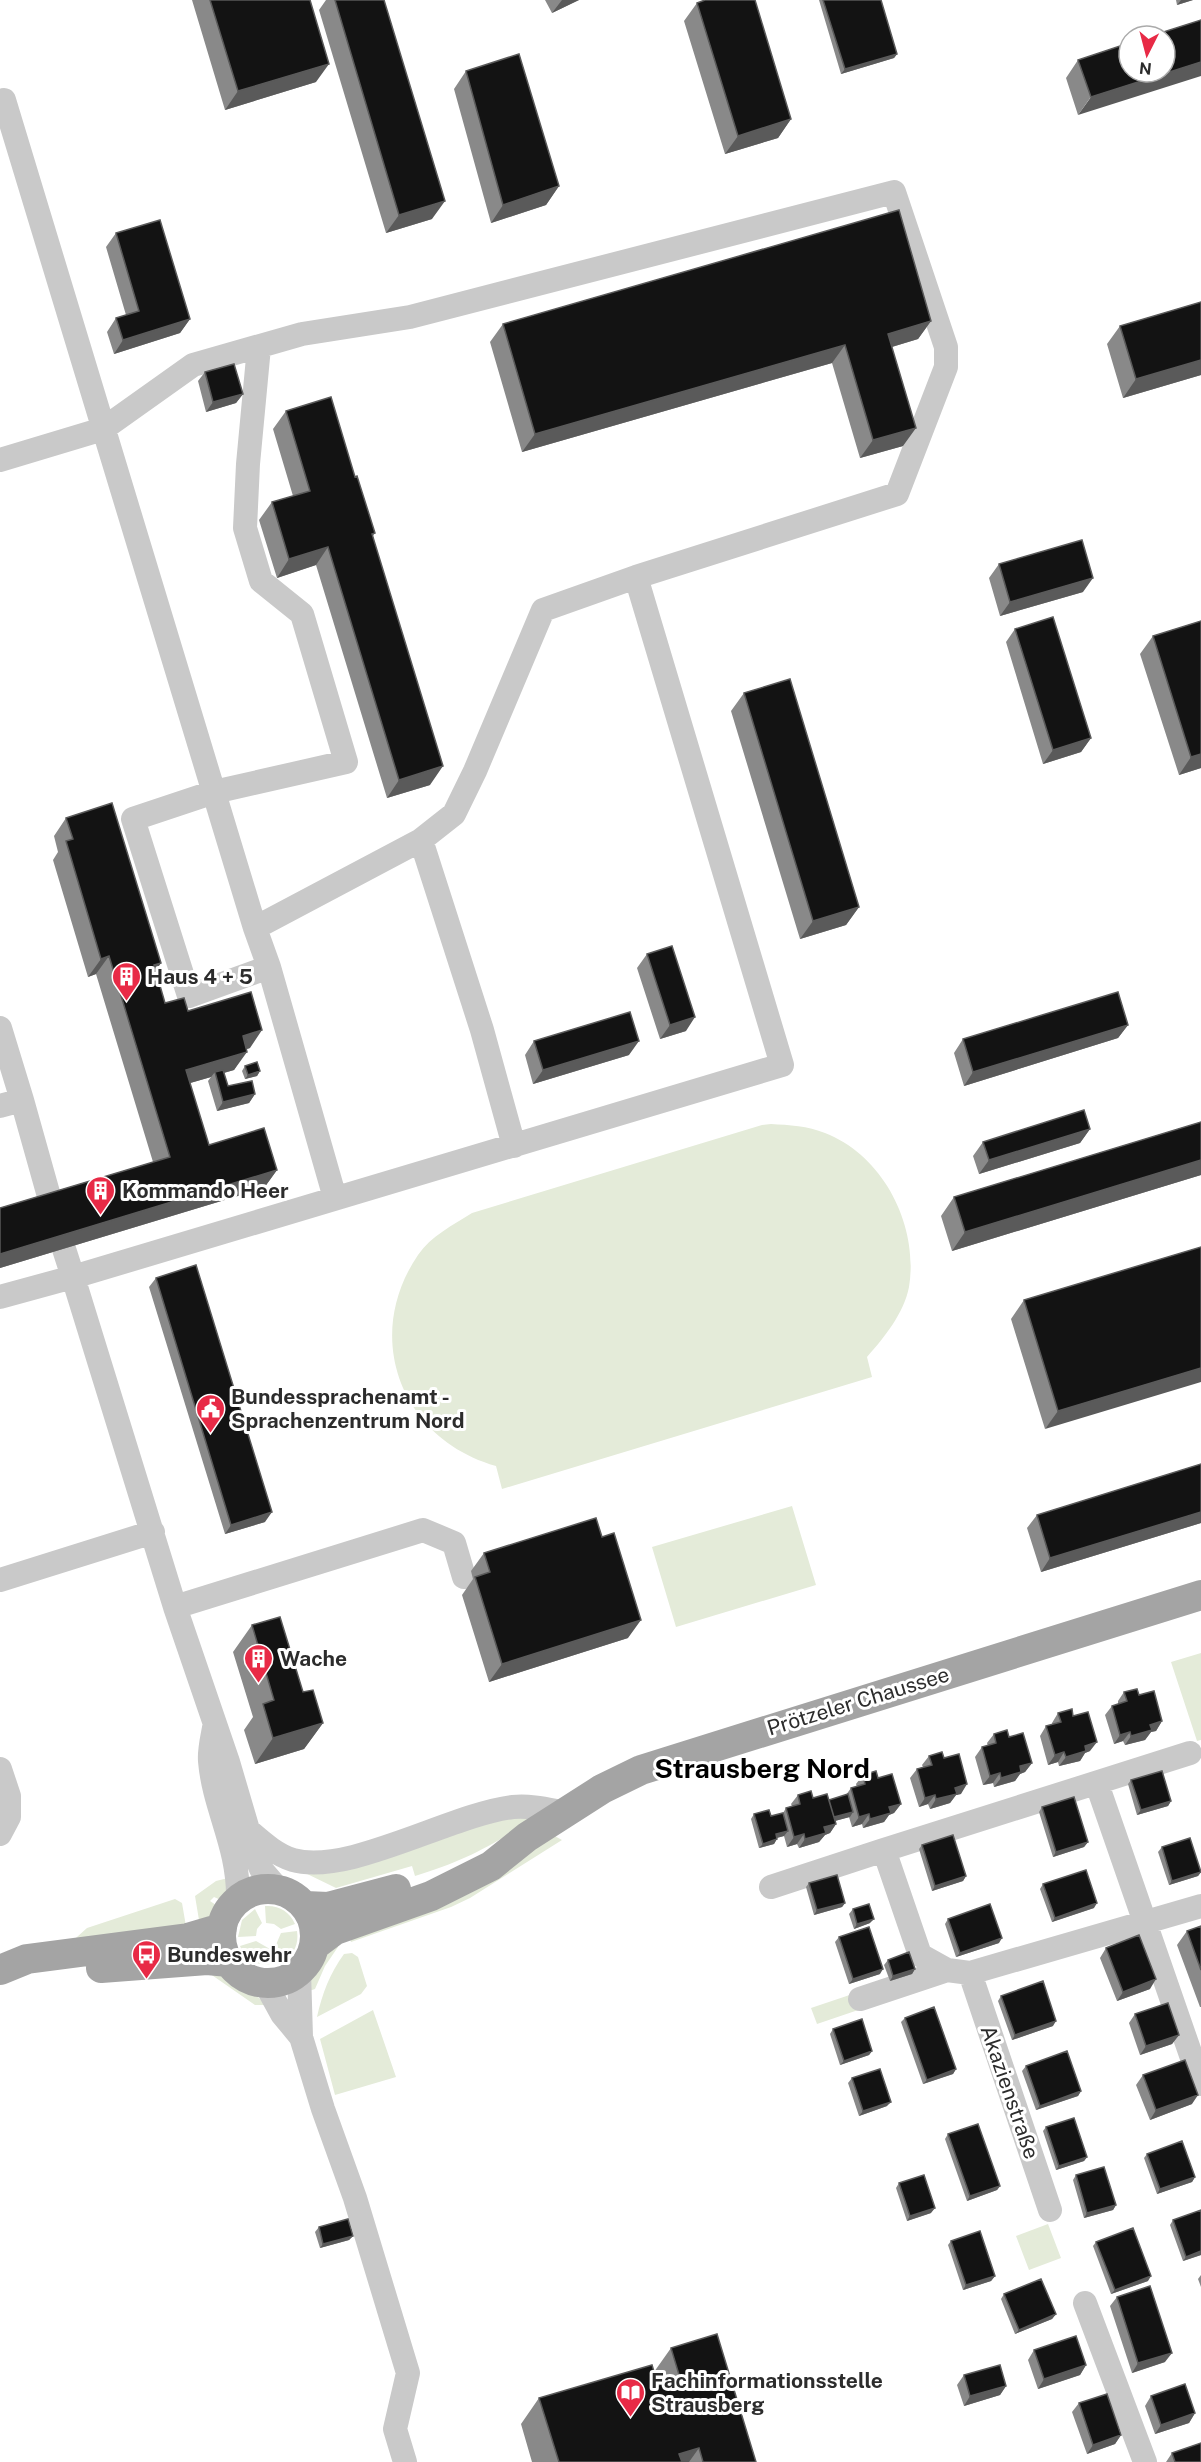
<svg xmlns="http://www.w3.org/2000/svg" width="1201" height="2462" font-family="'Public Sans',sans-serif">
<style>
.green{fill:#e4ebd9}
.lines{fill:none;stroke-linecap:round;stroke-linejoin:round}
.minor{stroke:#c9c9c9;stroke-width:24}
.major{stroke:#a4a4a4;stroke-width:30}
.wall{fill:#898989}
.shaded-wall{fill:#5a5a5a}
.building{fill:#131313;stroke:#5a5a5a;stroke-width:1.5}
.labels{text-anchor:middle;dominant-baseline:central;stroke-width:6;stroke-linejoin:round;paint-order:stroke}
.poi-label{font-size:21px;font-weight:bold;fill:#2c2c2c;stroke:#fff;text-anchor:start}
.street-label{font-size:21px;fill:#2c2c2c;stroke:#fff}
.district-label{font-size:27px;font-weight:bold;fill:#000;stroke:#fff}
</style>
<rect width="100%" height="100%" fill="#fff"/>
<path class="green" d="M771 1124C789 1125 808 1126 825 1133 884 1156 919 1226 909 1287 904 1313 884 1338 867 1357L872 1377 502 1489 496 1466C401 1439 362 1337 418 1255 431 1236 453 1225 472 1213L762 1125Z
M792 1506 816 1585 676 1627 652 1547Z
M1201 1653V1740L1197 1741 1171 1662Z
M536 1816C494 1845 464 1861 415 1876L412 1866 336 1888 301 1871 481 1821Z
M551 1834 562 1840 470 1898 451 1907 351 1942 348 1932Z
M232 1877 223 1901 214 1897 210 1901 219 1907 211 1918 200 1926 195 1896 216 1881Z
M175 1899 182 1903 187 1932 67 1946 87 1928Z
M265 1906C279 1905 290 1912 295 1924L281 1929 274 1924 266 1923Z
M255 1909 262 1923 257 1929 256 1936 238 1937 242 1920Z
M297 1931C299 1944 294 1956 282 1961L275 1947 281 1933Z
M336 1938 338 1947 325 1966 315 1989 306 1992 308 1975Z
M256 1941 270 1949 274 1963C259 1968 246 1960 240 1946Z
M352 1953 358 1957 367 1986 361 1994 317 2017C322 1994 330 1973 344 1954Z
M206 1971H221L269 2005H255Z
M912 1974 917 1990 817 2024 811 2008Z
M373 2010 396 2077 335 2095 320 2039Z
M1048 2224 1061 2258 1029 2270 1016 2236Z"/>
<g class="lines">
<path class="minor" d="M0 101 4 100 255 928 269 967 335 1198
M259 347 248 464 245 528 261 581 302 614 346 762 214 792 133 819 189 996 269 967
M0 460 103 429 193 365 302 334 410 317 894 192 946 347V367L897 494 636 577 543 610 475 771 454 814 421 840 255 928
M421 840 482 1030 514 1146
M0 1028 22 1100 0 1106
M22 1100 52 1207
M64 1249 73 1277 782 1065 636 577
M0 1297 73 1277 175 1607 228 1762 256 1857 261 1869 279 1890
M0 1580 153 1532
M175 1607 423 1530 454 1543 464 1577
M214 1728C212 1739 209 1751 210 1761 214 1809 239 1846 238 1899
M0 1769 9 1796V1817L0 1834
M1097 1784 1201 2084
M248 1830C262 1842 276 1855 293 1860 348 1876 452 1814 513 1807 531 1805 550 1810 568 1813
M771 1887 884 1850
M947 1970 920 1955 884 1850 1190 1753
M299 1971 301 2037 323 2109 355 2198 408 2373 395 2429 405 2462
M970 1973 1050 2210
M265 1983 282 2014 301 2037
M860 1999 947 1970 970 1973 1201 1906
M1085 2303 1145 2462"/>
<path class="major" d="M221 1936a47 47 0 1 1 94 0a47 47 0 1 1-94 0Z
M305 1906 328 1907 396 1889
M315 1945 335 1930 431 1896 491 1866 527 1837 602 1789 641 1770 1201 1595
M101 1968 207 1960 229 1962
M0 1970 27 1959 188 1938 222 1928"/>
</g>
<path class="wall" d="M192 0H310L316 82 225 110Z
M326 0H384L432 219 386 233 319 10Z
M545 0H579L552 13Z
M819 0H881L897 54 894 58 841 74Z
M1176 0H1193L1177 5Z
M697 3 791 119 778 138 725 154 684 21Z
M1129 43 1078 115 1066 78 1078 60Z
M466 71 559 186 546 205 491 223 454 89Z
M116 233 190 319 180 333 114 354 107 332 116 318 126 315 106 247Z
M1201 302V375L1123 398 1107 344 1120 326Z
M931 321 918 339 892 347 903 446 860 458 832 363 522 452 490 342 503 324Z
M205 372 243 394 236 403 206 412 198 381Z
M286 411 355 477 375 533 373 536 430 785 387 798 316 565 277 578 259 520 272 502 293 496 273 429Z
M999 564 1083 592 1000 616 989 578Z
M1201 621V768L1179 775 1140 654 1153 636Z
M1015 629 1091 738 1081 752 1043 764 1006 642Z
M744 693 859 907 846 925 800 939 731 711Z
M66 818 161 963 155 971 165 1003 188 1011 250 1048 247 1049 234 1070 224 1073 228 1086 255 1094 249 1103 217 1111 208 1081 211 1077 190 1083 209 1145 277 1170 264 1188 0 1268V1208L153 1162 96 974 88 977 53 860 58 852 54 836Z
M647 954 686 1031 660 1039 637 968Z
M1128 1025 1118 1038 964 1086 954 1053 963 1039Z
M534 1041 629 1055 533 1084 525 1055Z
M245 1066 260 1071 257 1076 245 1079 242 1071Z
M1201 1122V1175L952 1251 941 1216 954 1197Z
M1090 1129 1080 1143 979 1174 973 1156 983 1142Z
M1201 1247 1045 1429 1011 1319 1024 1300Z
M156 1278 265 1522 225 1534 149 1287Z
M1201 1464V1523L1041 1572 1027 1528 1037 1515Z
M484 1553 628 1638 489 1682 462 1595 473 1579 471 1571Z
M252 1625 303 1692 323 1723 304 1749 255 1764 244 1730 253 1717 233 1652Z
M1124 1692 1139 1695 1162 1721 1156 1731 1151 1732 1145 1740 1125 1745 1123 1741 1114 1744 1105 1715 1112 1706 1118 1704V1701Z
M1058 1713 1073 1716 1090 1751 1085 1753 1080 1761 1059 1766 1058 1762 1048 1765 1040 1736 1046 1726 1052 1725V1723Z
M994 1734 1009 1737 1032 1763 1025 1772 1020 1774 1015 1781 994 1787 993 1783 983 1785 975 1757 982 1747 988 1746 987 1743Z
M929 1756 944 1758 961 1794 956 1795 950 1803 930 1809 928 1804 919 1807 910 1778 917 1769 923 1767 922 1765Z
M863 1775 878 1778 901 1804 894 1813 889 1815 884 1822 863 1828 862 1824 852 1827 849 1817 835 1821 836 1824 830 1833 825 1835 819 1842 799 1848 797 1844 787 1847 784 1836 777 1838 774 1844 759 1848 751 1819 754 1814 771 1816 783 1813 786 1808 792 1806 791 1804 798 1795 829 1800 846 1795 851 1788 857 1787 856 1784Z
M1131 1780 1171 1801 1168 1806 1137 1815 1128 1784Z
M1042 1807 1088 1842 1084 1847 1053 1857 1039 1812Z
M922 1845 966 1876 963 1881 932 1891 919 1849Z
M1162 1847 1201 1872 1198 1876 1169 1885 1158 1852Z
M809 1883 845 1903 842 1907 814 1915 806 1887Z
M1043 1884 1094 1908 1052 1922 1040 1889Z
M853 1909 870 1923 854 1929 849 1914Z
M948 1919 999 1943 956 1957 945 1924Z
M1201 1926V2007H1200L1177 1945 1187 1931Z
M839 1937 880 1974 849 1984 835 1942Z
M1106 1948 1150 1989 1117 2001 1100 1958Z
M888 1960 915 1969 912 1974 890 1981 884 1965Z
M1001 1996 1053 2026 1012 2040 998 2001Z
M1135 2014 1179 2035 1172 2044 1140 2055 1129 2023Z
M905 2018 956 2069 953 2074 923 2084 901 2022Z
M833 2029 872 2051 869 2055 840 2065 830 2034Z
M1026 2066 1081 2091 1078 2096 1036 2110 1022 2071Z
M1143 2075 1192 2104 1150 2120 1136 2085Z
M852 2078 887 2106 859 2116 848 2083Z
M1046 2127 1087 2157 1084 2161 1056 2170 1043 2131Z
M948 2134 1000 2186 997 2190 967 2201 945 2139Z
M1147 2154 1195 2177 1192 2182 1157 2194 1144 2158Z
M1076 2175 1116 2205 1113 2210 1084 2218 1073 2180Z
M899 2183 931 2213 907 2221 896 2188Z
M1173 2220 1201 2255 1183 2261 1170 2225Z
M319 2227 353 2236 349 2240 320 2248 315 2232Z
M951 2241 995 2276 991 2281 963 2290 948 2245Z
M1096 2242 1148 2281 1111 2294 1093 2246Z
M1201 2275V2287L1198 2279Z
M1004 2294 1056 2314 1052 2319 1015 2334 1001 2299Z
M1117 2297 1165 2362 1132 2373 1110 2306Z
M671 2348 756 2462H532L521 2424 539 2398 654 2372Z
M1034 2350 1086 2365 1080 2375 1038 2389 1028 2360Z
M964 2375 1006 2386 1000 2395 964 2406 957 2385Z
M1151 2396 1195 2413 1189 2423 1155 2434 1145 2406Z
M1079 2403 1121 2435 1115 2444 1087 2454 1072 2412Z
M1172 2453 1201 2462H1166Z"/>
<path class="shaded-wall" d="M562 0H579L552 13Z
M1181 0H1193L1177 5Z
M897 54 894 58 841 74 845 69Z
M1201 62V76L1078 115 1091 97Z
M329 64 316 82 225 110 238 91Z
M791 119 778 138 725 154 738 136Z
M559 186 546 205 491 223 503 205Z
M445 201 432 219 386 233 399 215Z
M190 319 180 333 114 354 123 340Z
M931 321 918 339 875 352 888 334Z
M845 345 832 363 522 452 535 434Z
M1201 360V375L1123 398 1136 379Z
M243 394 236 403 206 412 213 402Z
M916 428 903 446 860 458 873 440Z
M328 547 316 565 277 578 289 559Z
M1093 578 1083 592 1000 616 1010 602Z
M1091 738 1081 752 1043 764 1053 750Z
M1201 754V768L1179 775 1191 757Z
M443 766 430 785 387 798 399 780Z
M859 907 846 925 800 939 813 921Z
M109 956 96 974 88 977 101 959Z
M161 963 148 981 154 965Z
M695 1017 686 1031 660 1039 670 1025Z
M1128 1025 1118 1038 964 1086 973 1072Z
M262 1030 250 1048 230 1054 243 1036Z
M639 1041 629 1055 533 1084 543 1070Z
M247 1052 234 1070 216 1075 215 1072 211 1077 173 1088 186 1070Z
M260 1071 257 1076 245 1079 248 1075Z
M255 1094 249 1103 217 1111 223 1102Z
M1090 1129 1080 1143 979 1174 989 1160Z
M1201 1160V1175L952 1251 965 1232Z
M277 1170 264 1188 0 1268V1254Z
M1201 1368V1382L1045 1429 1058 1411Z
M272 1512 265 1522 225 1534 231 1525Z
M1201 1512V1523L1041 1572 1050 1558Z
M641 1620 628 1638 489 1682 502 1664Z
M1162 1721 1156 1731 1151 1732 1145 1740 1125 1745 1131 1736 1150 1725Z
M323 1723 304 1749 255 1764 273 1738Z
M1130 1732 1123 1741 1114 1744 1120 1735Z
M1097 1742 1090 1751 1085 1753 1080 1761 1059 1766 1066 1757 1085 1746Z
M1064 1752 1058 1762 1048 1765 1055 1755Z
M1032 1763 1025 1772 1020 1774 1015 1781 994 1787 1001 1778 1020 1766Z
M1000 1773 993 1783 983 1785 990 1776Z
M967 1784 961 1794 956 1795 950 1803 930 1809 936 1799 955 1788Z
M935 1795 928 1804 919 1807 925 1798Z
M1171 1801 1168 1806 1137 1815 1141 1810Z
M901 1804 894 1813 889 1815 884 1822 863 1828 870 1819 889 1807Z
M853 1812 850 1817 827 1823 830 1818Z
M869 1814 862 1824 852 1827 859 1817Z
M836 1824 830 1833 825 1835 819 1842 799 1848 805 1839 824 1827Z
M788 1831 784 1836 772 1839 776 1834Z
M804 1834 797 1844 787 1847 794 1837Z
M777 1839 774 1844 759 1848 763 1844Z
M1088 1842 1084 1847 1053 1857 1056 1852Z
M1201 1872 1198 1876 1169 1885 1172 1881Z
M966 1876 963 1881 932 1891 935 1886Z
M845 1903 842 1907 814 1915 817 1910Z
M1097 1903 1094 1908 1052 1922 1055 1918Z
M874 1919 870 1923 854 1929 857 1924Z
M1002 1938 999 1943 956 1957 960 1953Z
M883 1969 880 1974 849 1984 853 1979Z
M915 1969 912 1974 890 1981 893 1976Z
M1156 1979 1150 1989 1117 2001 1123 1992Z
M1056 2021 1053 2026 1012 2040 1015 2035Z
M1179 2035 1172 2044 1140 2055 1146 2046Z
M872 2051 869 2055 840 2065 844 2061Z
M956 2069 953 2074 923 2084 927 2080Z
M1081 2091 1078 2096 1036 2110 1040 2106Z
M1198 2095 1192 2104 1150 2120 1156 2110Z
M891 2102 887 2106 859 2116 863 2111Z
M1087 2157 1084 2161 1056 2170 1059 2166Z
M1195 2177 1192 2182 1157 2194 1160 2189Z
M1000 2186 997 2190 967 2201 970 2196Z
M1116 2205 1113 2210 1084 2218 1087 2213Z
M935 2208 931 2213 907 2221 910 2216Z
M353 2236 349 2240 320 2248 323 2244Z
M1201 2251V2255L1183 2261 1186 2257Z
M995 2276 991 2281 963 2290 966 2285Z
M1151 2276 1148 2281 1111 2294 1115 2290Z
M1056 2314 1052 2319 1015 2334 1019 2330Z
M1172 2353 1165 2362 1132 2373 1138 2363Z
M1086 2365 1080 2375 1038 2389 1044 2379Z
M1006 2386 1000 2395 964 2406 970 2396Z
M1195 2413 1189 2423 1155 2434 1161 2425Z
M1121 2435 1115 2444 1087 2454 1093 2445Z
M699 2448 689 2462H673L679 2454Z"/>
<path class="building" d="M210 0H310L329 64 238 91Z
M335 0H384L445 201 399 215Z
M705 0H755L791 119 738 136 697 3Z
M823 0H881L897 54 845 69Z
M1201 20V62L1091 97 1078 60 1129 43V72H1165V36H1151Z
M519 54 559 186 503 205 466 71Z
M899 210 931 321 888 334 916 428 873 440 845 345 535 434 503 324Z
M160 220 190 319 123 340 116 318 139 311 116 233Z
M1201 302V360L1136 379 1120 326Z
M234 364 243 394 213 402 205 372Z
M331 397 355 477 357 476 375 533 372 534 443 766 399 780 328 547 289 559 272 502 310 491 286 411Z
M1082 540 1093 578 1010 602 999 564Z
M1053 617 1091 738 1053 750 1015 629Z
M1201 621V754L1191 757 1153 636Z
M790 679 859 907 813 921 744 693Z
M112 803 161 963 154 965 165 1003 184 998 188 1011 251 992 262 1030 243 1036 247 1052 186 1070 209 1145 264 1128 277 1170 0 1254V1208L170 1157 109 956 101 959 66 841 73 839 66 818Z
M672 946 695 1017 670 1025 647 954Z
M1118 992 1128 1025 973 1072 963 1039Z
M630 1012 639 1041 543 1070 534 1041Z
M257 1062 260 1071 248 1075 245 1066Z
M223 1070 228 1086 252 1081 255 1094 223 1102 215 1072Z
M1084 1110 1090 1129 989 1160 983 1142Z
M1201 1122V1160L965 1232 954 1197Z
M1201 1247V1368L1058 1411 1024 1300Z
M196 1265 272 1512 231 1525 156 1278Z
M1201 1464V1512L1050 1558 1037 1515Z
M596 1518 602 1537 614 1533 641 1620 502 1664 475 1577 490 1572 484 1553Z
M280 1617 303 1692 313 1690 323 1723 273 1738 263 1704 274 1700 252 1625Z
M1137 1689 1139 1695 1154 1691 1162 1721 1150 1725 1152 1730 1131 1736 1130 1732 1120 1735 1112 1706 1127 1701 1124 1692Z
M1072 1709 1073 1716 1088 1712 1097 1742 1085 1746 1086 1751 1066 1757 1064 1752 1055 1755 1046 1726 1061 1722 1058 1713Z
M1007 1730 1009 1737 1023 1733 1032 1763 1020 1766 1021 1772 1001 1778 1000 1773 990 1776 982 1747 996 1743 994 1734Z
M942 1752 944 1758 959 1754 967 1784 955 1788 957 1794 936 1799 935 1795 925 1798 917 1769 932 1765 929 1756Z
M876 1771 878 1778 892 1774 901 1804 889 1807 891 1813 870 1819 869 1814 859 1817 851 1788 865 1784 863 1775Z
M1162 1771 1171 1801 1141 1810 1131 1780Z
M811 1791 813 1798 827 1794 836 1824 824 1827 826 1833 805 1839 804 1834 794 1837 786 1808 800 1804 798 1795Z
M848 1794 853 1812 834 1817 829 1800Z
M1074 1797 1088 1842 1056 1852 1042 1807Z
M769 1810 771 1816 783 1813 788 1831 776 1834 777 1839 763 1844 754 1814Z
M953 1835 966 1876 935 1886 922 1845Z
M1190 1838 1201 1872 1172 1881 1162 1847Z
M1086 1870 1097 1903 1055 1918 1043 1884Z
M837 1875 845 1903 817 1910 809 1883Z
M869 1904 874 1919 857 1924 853 1909Z
M990 1904 1002 1938 960 1953 948 1919Z
M1201 1926V1970L1187 1931Z
M869 1927 883 1969 853 1979 839 1937Z
M1139 1935 1156 1979 1123 1992 1106 1948Z
M909 1952 915 1969 893 1976 888 1960Z
M1043 1981 1056 2021 1015 2035 1001 1996Z
M1168 2003 1179 2035 1146 2046 1135 2014Z
M934 2007 956 2069 927 2080 905 2018Z
M862 2019 872 2051 844 2061 833 2029Z
M1067 2051 1081 2091 1040 2106 1026 2066Z
M1185 2060 1198 2095 1156 2110 1143 2075Z
M880 2069 891 2102 863 2111 852 2078Z
M1074 2118 1087 2157 1059 2166 1046 2127Z
M978 2124 1000 2186 970 2196 948 2134Z
M1182 2141 1195 2177 1160 2189 1147 2154Z
M1104 2167 1116 2205 1087 2213 1076 2175Z
M924 2175 935 2208 910 2216 899 2183Z
M1201 2210V2251L1186 2257 1173 2220Z
M348 2219 353 2236 323 2244 319 2227Z
M1133 2228 1151 2276 1115 2290 1096 2242Z
M980 2231 995 2276 966 2285 951 2241Z
M1041 2279 1056 2314 1019 2330 1004 2294Z
M1150 2286 1172 2353 1138 2363 1117 2297Z
M717 2334 756 2462H703L699 2448 679 2454 682 2462H559L539 2398 652 2365 658 2385 680 2378 671 2348Z
M1076 2336 1086 2365 1044 2379 1034 2350Z
M1000 2365 1006 2386 970 2396 964 2375Z
M1185 2384 1195 2413 1161 2425 1151 2396Z
M1107 2394 1121 2435 1093 2445 1079 2403Z
M1201 2443V2462H1175L1172 2453Z"/>
<defs>
<symbol id="building-pin" viewBox="-11 -11 22 30"><path d="M0 17L-7.5 6A9.5 9.5 0 1 1 7.5 6Z" fill="#e82a46" stroke="#fff"/><path d="M-4-6H4V6H1V3H-1V6H-4ZM-2.5-4.3h1.7v1.8h-1.7ZM.8-4.3h1.7v1.8H.8ZM-2.5-1h1.7V.8h-1.7ZM.8-1h1.7V.8H.8Z" fill="#fff"/></symbol>
<symbol id="civic-pin" viewBox="-11 -11 22 30"><path d="M0 17L-7.5 6A9.5 9.5 0 1 1 7.5 6Z" fill="#e82a46" stroke="#fff"/><path d="M-.6-6.5H3V-4.5H.6V-3L4-1V1h2V6H-6V1h2V-1L-.6-3ZM-1.2 2.5V6h2.4V2.5Z" fill="#fff"/></symbol>
<symbol id="bus-pin" viewBox="-11 -11 22 30"><path d="M0 17L-7.5 6A9.5 9.5 0 1 1 7.5 6Z" fill="#e82a46" stroke="#fff"/><path d="M-5-6H5V4H4V6H2V4H-2V6H-4V4H-5ZM-3.5-4V0h7V-4ZM-3.5 1.2v1.5H-2V1.2ZM2 1.2v1.5H3.5V1.2Z" fill="#fff"/></symbol>
<symbol id="library-pin" viewBox="-11 -11 22 30"><path d="M0 17L-7.5 6A9.5 9.5 0 1 1 7.5 6Z" fill="#e82a46" stroke="#fff"/><path d="M-6-4Q-3-5.5-.7-3.5V5Q-3 3-6 4ZM6-4Q3-5.5 .7-3.5V5Q3 3 6 4Z" fill="#fff"/></symbol>
</defs>
<g fill-rule="evenodd">
<use href="#building-pin" x="110" y="960" width="33" height="45"/>
<use href="#building-pin" x="84" y="1174" width="33" height="45"/>
<use href="#civic-pin" x="194" y="1392" width="33" height="45"/>
<use href="#building-pin" x="242" y="1642" width="33" height="45"/>
<use href="#bus-pin" x="130" y="1938" width="33" height="45"/>
<use href="#library-pin" x="614" y="2376" width="33" height="45"/>
</g>
<g class="labels">
<g class="poi-label">
<text x="147" y="976">Haus 4 + 5</text>
<text x="122" y="1190">Kommando Heer</text>
<text x="231" y="1396">Bundessprachenamt -<tspan x="231" dy="24">Sprachenzentrum Nord</tspan></text>
<text x="280" y="1658">Wache</text>
<text x="167" y="1954">Bundeswehr</text>
<text x="651" y="2380">Fachinformationsstelle<tspan x="651" dy="24">Strausberg</tspan></text>
</g>
<g class="street-label">
<text transform="translate(858 1701) rotate(-17)">Prötzeler Chaussee</text>
<text transform="translate(1010 2092) rotate(71)">Akazienstraße</text>
</g>
<g class="district-label">
<text x="762" y="1768">Strausberg Nord</text>
</g>
</g>
<g transform="translate(1147 54) rotate(186)"><circle r="28" fill="#ffffff" stroke="#ababab" stroke-width="1.5"/>
<path d="M0-4.5L10 22L0 15L-10 22Z" fill="#e82a46"/>
<text y="-9" font-size="16" font-weight="bold" text-anchor="middle" fill="#2c2c2c">N</text>
</g>
</svg>
